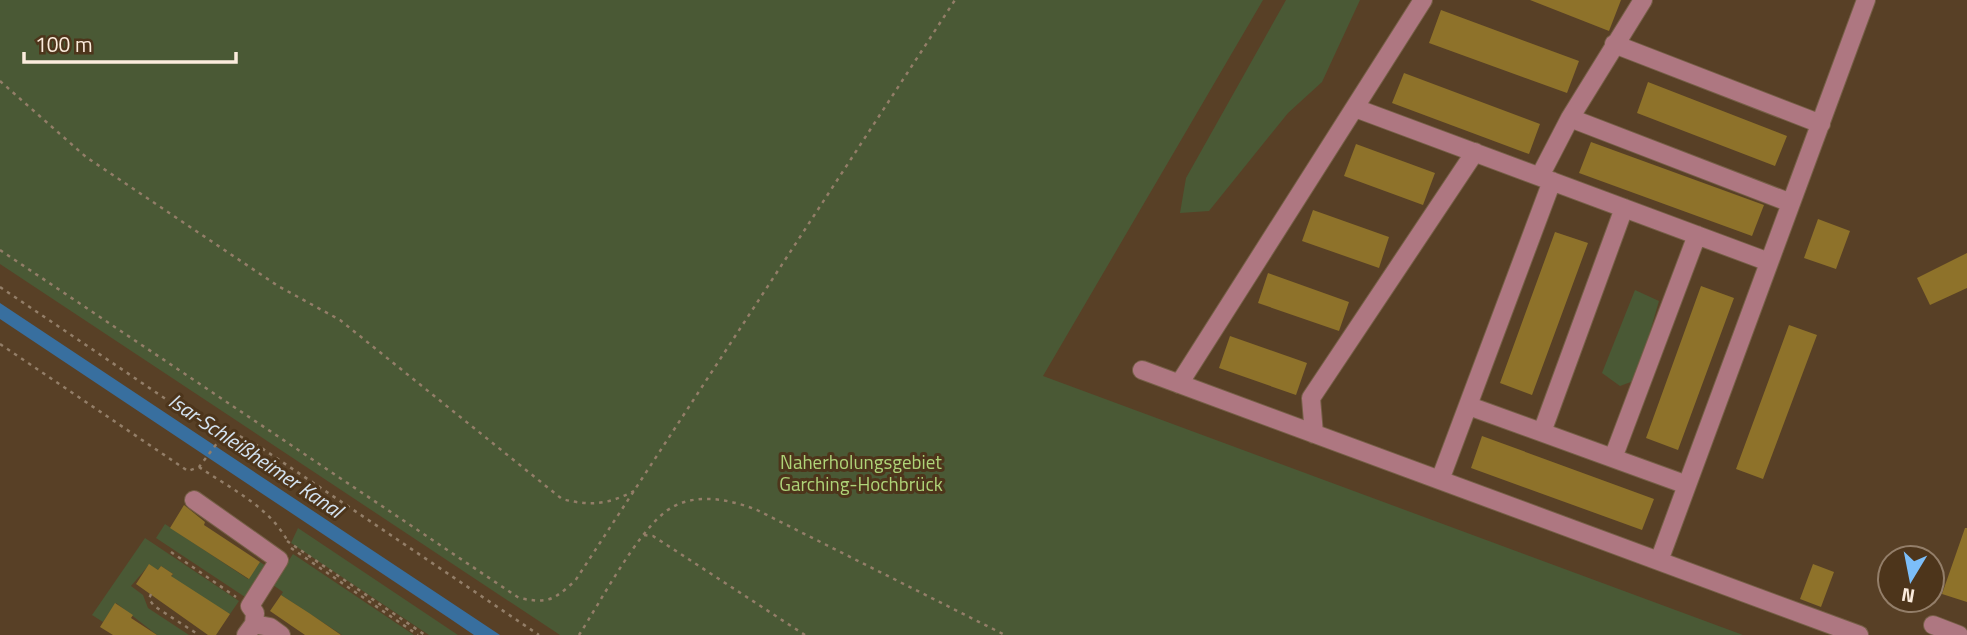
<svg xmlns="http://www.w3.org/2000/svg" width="1967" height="635" font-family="'Titillium Web',sans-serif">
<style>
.green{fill:#4a5935}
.water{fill:#386f9f}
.building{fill:#8e722a}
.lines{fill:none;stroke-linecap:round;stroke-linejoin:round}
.minor-casing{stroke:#765f47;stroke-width:20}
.path{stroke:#937e68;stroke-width:2.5;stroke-dasharray:3.5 5;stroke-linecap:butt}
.minor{stroke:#ae7781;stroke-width:18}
.labels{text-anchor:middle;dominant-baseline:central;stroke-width:6;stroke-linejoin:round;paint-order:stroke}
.park-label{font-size:19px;fill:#afd478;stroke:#4d351b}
.water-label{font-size:21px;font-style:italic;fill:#d4e3f1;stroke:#4d351b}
</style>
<rect width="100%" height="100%" fill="#584026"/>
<path class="green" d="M0 0H1263L1043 376 1743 635H560L0 264Z
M1286 0H1360L1322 82 1288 113 1209 211 1180 213 1186 178Z
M1635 290 1659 301 1636 380 1620 386 1602 373Z
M165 524 248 579 260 562 269 568 248 599 156 538Z
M298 528 458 635H429L291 543Z
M145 538 239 601 230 614 170 579 173 574 161 566 158 570 149 565 131 586 143 595 148 608 189 635H157L116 603 103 622 92 615Z
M293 554 414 635H342L281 595 283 592 273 585Z"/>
<path class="water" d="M0 303 500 635H474L449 618 0 319Z"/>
<path class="building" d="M1530 0H1621L1609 31Z
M1441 10 1579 61 1567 93 1429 43Z
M1404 73 1540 124 1529 154 1392 103Z
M1648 82 1787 136 1775 166 1637 113Z
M1591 142 1764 205 1752 236 1579 173Z
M1356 144 1435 173 1423 205 1344 176Z
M1313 210 1389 237 1379 268 1302 241Z
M1818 219 1850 231 1836 269 1804 258Z
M1555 232 1588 243 1532 395 1500 383Z
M1967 253V288L1930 305 1917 278Z
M1268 273 1349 302 1339 331 1258 303Z
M1701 286 1734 298 1678 450 1646 438Z
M1789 325 1817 335 1763 479 1736 469Z
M1230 336 1307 363 1296 395 1219 368Z
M1482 436 1654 499 1642 530 1471 468Z
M184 505 205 522 204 525 260 562 249 579 170 528Z
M1965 528H1967V602L1942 594Z
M149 564 158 570 161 566 173 574 171 576 230 614 216 635H208L136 584Z
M1813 564 1834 572 1821 607 1800 599Z
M281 595 309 613 341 635H305L270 611Z
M115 603 133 615 131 618 157 635H113L100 627Z"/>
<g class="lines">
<defs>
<path id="minor" d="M1614 44 1821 124
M1355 108 1769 262
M1570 118 1791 203
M1540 176 1570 118 1643 0
M1142 370 1859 635
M1179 384 1423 0
M1469 406 1687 485
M1542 432 1624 208
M1314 434 1311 398 1475 152
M1613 458 1697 235
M1440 480 1552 181
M194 500 279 560 250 606 255 613 254 624 246 635
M1659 561 1866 0
M254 624 270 627 281 635
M1933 625 1959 635"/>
</defs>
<use href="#minor" class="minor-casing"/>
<path class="path" d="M0 81 86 157 278 286 340 320 562 499C590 506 607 505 634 491
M0 250 519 598C549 604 553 600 575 581L955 0
M0 287 185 412 224 434
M0 344 188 471 199 467 224 434
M224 434 232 432 260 447 539 635
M199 467C230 488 269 507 287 540
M644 535 653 536 805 635
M287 541 425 635
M291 548 418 635
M171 552 236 597
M151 594 149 599 154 606 199 635
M579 635C601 601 635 536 665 512 692 491 729 499 757 510L1005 635"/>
<use href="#minor" class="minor"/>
</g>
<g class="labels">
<g class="park-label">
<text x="861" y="461">Naherholungsgebiet<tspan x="861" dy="22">Garching-Hochbrück</tspan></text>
</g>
<g class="water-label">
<text transform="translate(256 455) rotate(34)">Isar-Schleißheimer Kanal</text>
</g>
</g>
<g transform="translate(1911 579) rotate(190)"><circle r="33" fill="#4d351b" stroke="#937e69" stroke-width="2"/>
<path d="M0-5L12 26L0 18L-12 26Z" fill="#7cbef9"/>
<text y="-10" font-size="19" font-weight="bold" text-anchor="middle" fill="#fcecdd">N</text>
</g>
<path d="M24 52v10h212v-10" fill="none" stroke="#fcecdd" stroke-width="3.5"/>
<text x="35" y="52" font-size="21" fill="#fcecdd" stroke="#4d351b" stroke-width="5" paint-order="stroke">100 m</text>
</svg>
